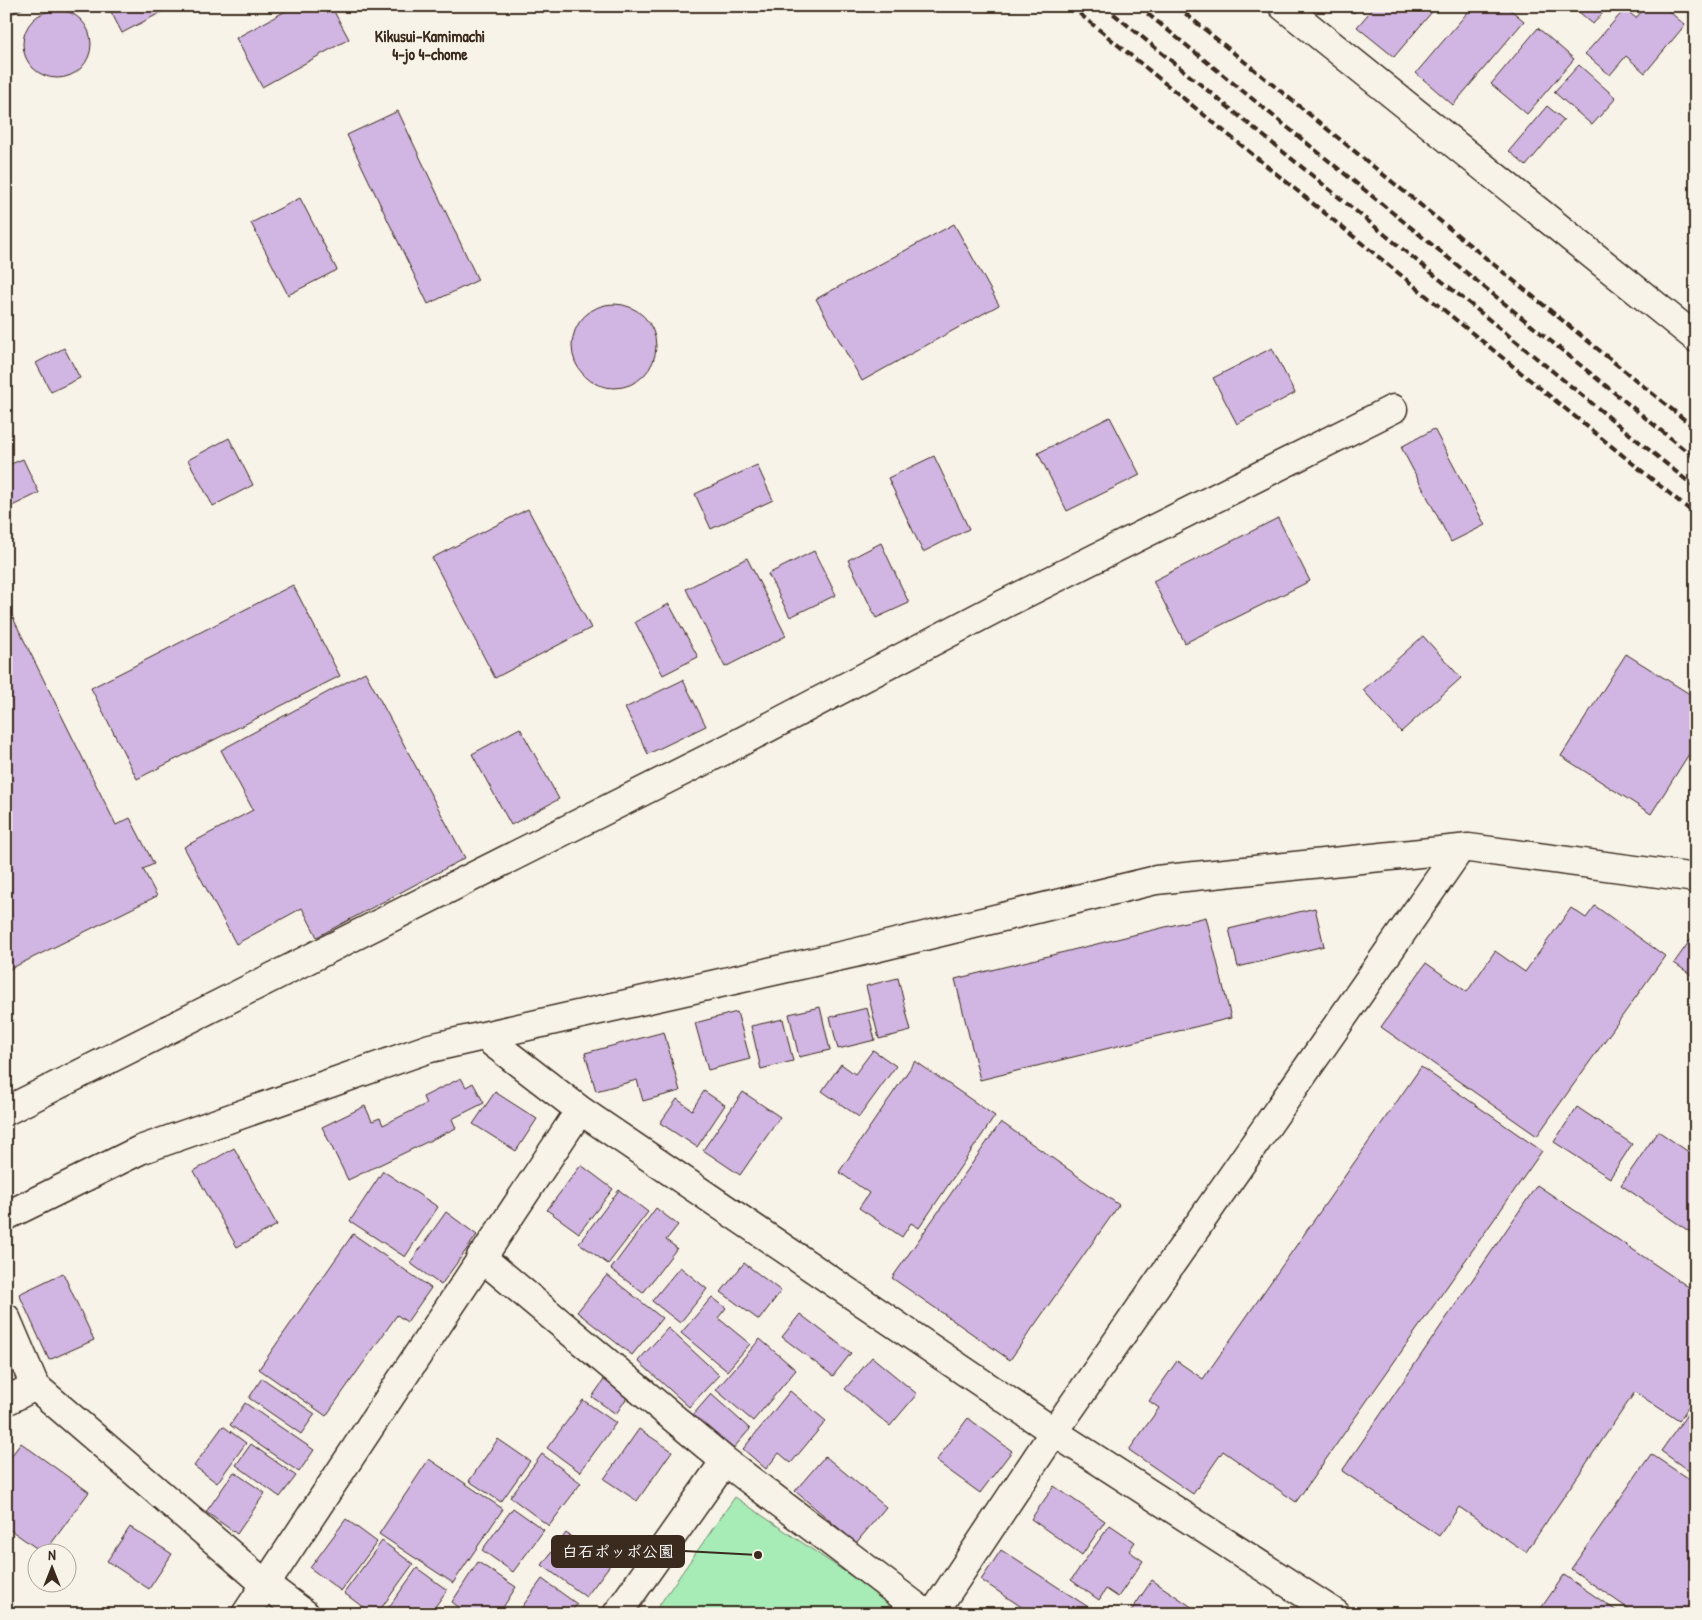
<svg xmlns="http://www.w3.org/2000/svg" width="1702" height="1620" font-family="'Patrick Hand','Klee One',sans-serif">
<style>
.green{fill:#a7ebb6;stroke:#718a6a}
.building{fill:#d1b5e2;stroke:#3b2a1e}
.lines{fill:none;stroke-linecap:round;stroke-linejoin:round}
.minor-casing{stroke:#3b2a1e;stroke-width:31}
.tertiary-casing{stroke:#3b2a1e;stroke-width:31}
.minor{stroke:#f7f3e8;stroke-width:28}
.tertiary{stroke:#f7f3e8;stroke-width:28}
.rail{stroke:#3b2a1e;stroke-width:4;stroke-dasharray:8 4;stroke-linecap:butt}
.labels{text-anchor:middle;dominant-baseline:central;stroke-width:4;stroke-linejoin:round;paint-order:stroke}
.neighbourhood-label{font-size:16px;font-weight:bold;fill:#3b2a1e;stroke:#f7f3e8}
.leader{fill:none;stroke:#3b2a1e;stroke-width:2}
.callout-dot{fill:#3b2a1e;stroke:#f7f3e8;stroke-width:2}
.callout{fill:#3b2a1e;stroke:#3b2a1e;stroke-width:2}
.callout-label{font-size:16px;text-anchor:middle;font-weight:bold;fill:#fff}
</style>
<rect width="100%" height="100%" fill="#f7f3e8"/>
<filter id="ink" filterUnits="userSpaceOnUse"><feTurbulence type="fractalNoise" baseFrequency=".02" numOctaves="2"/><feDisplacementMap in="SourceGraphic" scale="10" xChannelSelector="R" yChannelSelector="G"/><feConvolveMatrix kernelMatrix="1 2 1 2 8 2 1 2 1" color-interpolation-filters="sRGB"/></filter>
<g filter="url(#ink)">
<path class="green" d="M735 1497 907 1614H653Z"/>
<path class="building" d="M6 6H27L6 17Z
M108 6H173L122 33Z
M295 6H331L349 39 262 87 236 38Z
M1346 6H1360L1354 13Z
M1375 6H1437L1394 57 1357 27Z
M1473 6H1506L1524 21 1453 105 1416 73Z
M1572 6H1609L1593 24Z
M1646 6H1663L1685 25 1645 73 1626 56 1610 75 1585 54 1625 9 1636 18Z
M23 44a34 34 0 1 1 68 0a34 34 0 1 1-68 0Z
M1538 28 1574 59 1527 114 1491 84Z
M1579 65 1616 98 1592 125 1554 92Z
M1547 106 1564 120 1526 166 1509 151Z
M398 111 478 280 428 304 347 135Z
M300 198 337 270 288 295 251 223Z
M954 224 999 305 862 381 816 299Z
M572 346a42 42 0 1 1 84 0a42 42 0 1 1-84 0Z
M64 348 80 378 51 392 36 363Z
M1272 348 1295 393 1237 424 1213 378Z
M1110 417 1140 475 1067 511 1038 453Z
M1434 429 1485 525 1451 542 1401 447Z
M229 438 253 485 213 506 188 460Z
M934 456 969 529 923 552 888 478Z
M23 459 39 493 6 509V466Z
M757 465 773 500 711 529 695 494Z
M528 509 591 628 495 678 432 558Z
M1278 518 1310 581 1185 643 1153 581Z
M881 543 909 603 876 618 848 560Z
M814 551 836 595 790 617 768 574Z
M747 558 786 636 725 667 686 589Z
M293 585 340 676 137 779 91 688Z
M6 604 116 825 130 818 154 864 143 869 157 896 6 971Z
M669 604 698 657 663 675 635 622Z
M1423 636 1461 678 1401 732 1363 690Z
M1626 654 1696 698V743L1651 814 1561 756Z
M365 672 465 858 317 937 302 908 236 944 184 847 253 810 221 750Z
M683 680 706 726 648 754 625 708Z
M520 728 559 799 511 825 472 754Z
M1595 906 1665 956 1537 1136 1381 1027 1426 963 1467 992 1495 951 1525 972 1571 908 1586 918Z
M1315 908 1324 946 1238 967 1229 929Z
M1206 917 1231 1018 980 1080 955 979Z
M1696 932V978L1674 963Z
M898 978 911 1031 879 1039 866 986Z
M820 1007 830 1050 799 1057 789 1014Z
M867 1008 875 1040 838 1049 830 1017Z
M737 1012 750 1059 708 1070 695 1023Z
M783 1019 793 1061 761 1069 751 1026Z
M664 1032 680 1091 643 1101 637 1080 596 1091 585 1053Z
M873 1050 896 1066 859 1117 822 1091 841 1064 855 1074Z
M915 1061 995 1116 919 1228 911 1223 902 1237 859 1208 869 1193 839 1172Z
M1421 1067 1542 1151 1296 1502 1223 1451 1193 1494 1129 1450 1159 1408 1149 1401 1177 1361 1203 1379Z
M461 1078 466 1087 473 1083 484 1103 452 1119 456 1128 348 1180 322 1127 365 1106 372 1121 380 1118 383 1125 426 1104 423 1097Z
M704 1091 725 1105 697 1147 660 1123 677 1099 692 1110Z
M495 1092 537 1119 516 1151 473 1124Z
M743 1092 780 1117 740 1175 703 1150Z
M1577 1107 1632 1144 1610 1178 1554 1142Z
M1001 1122 1119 1205 1010 1360 892 1278Z
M1658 1131 1696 1157V1236L1621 1185Z
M234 1148 277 1225 237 1247 194 1171Z
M581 1165 613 1189 579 1233 547 1210Z
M383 1171 438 1207 405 1257 350 1221Z
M1537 1185 1696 1292V1396L1679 1421 1635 1392 1526 1552 1459 1507 1439 1536 1342 1471Z
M619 1190 648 1212 608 1264 579 1243Z
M656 1208 678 1225 666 1240 677 1248 643 1293 611 1269Z
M446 1212 477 1235 441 1285 410 1263Z
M353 1234 431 1288 407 1322 397 1315 326 1416 259 1369Z
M744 1263 781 1291 759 1320 721 1292Z
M680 1267 707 1289 680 1323 652 1301Z
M63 1273 94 1340 49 1360 19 1294Z
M607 1275 662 1318 632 1355 577 1312Z
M712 1297 726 1308 718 1318 750 1344 727 1371 681 1333Z
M800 1314 851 1353 833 1376 782 1337Z
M668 1328 719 1375 689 1407 638 1361Z
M760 1339 796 1370 753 1421 716 1390Z
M872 1357 917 1394 890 1426 845 1389Z
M606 1377 630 1393 616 1414 592 1397Z
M262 1378 315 1414 301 1434 249 1398Z
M790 1391 826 1421 791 1463 779 1453 766 1469 743 1449Z
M711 1394 750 1429 731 1451 692 1416Z
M583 1400 616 1423 580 1472 547 1448Z
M1696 1402V1476L1661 1451Z
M245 1403 314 1450 299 1472 230 1425Z
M968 1418 1012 1451 980 1493 936 1461Z
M223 1426 246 1443 217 1483 194 1466Z
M639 1429 672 1451 637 1501 604 1479Z
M498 1439 530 1461 501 1502 469 1481Z
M21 1443 89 1492 45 1552H42L6 1527V1463Z
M251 1444 296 1476 280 1497 236 1465Z
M542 1454 581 1483 549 1526 510 1497Z
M1651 1454 1696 1484V1614H1636L1571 1569Z
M825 1456 886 1507 856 1543 795 1491Z
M429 1459 503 1509 453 1583 379 1534Z
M234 1472 265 1493 237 1534 206 1512Z
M1054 1486 1105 1521 1082 1555 1031 1519Z
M513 1508 544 1530 513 1572 482 1550Z
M346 1519 377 1542 341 1591 310 1568Z
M1110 1525 1135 1542 1129 1551 1143 1561 1118 1597 1106 1589 1099 1600 1071 1580Z
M130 1527 172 1554 149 1589 107 1561Z
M566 1533 610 1565 586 1597 542 1565Z
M382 1541 413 1564 377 1614H372L344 1593Z
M1001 1550 1099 1614H1032L981 1580Z
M478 1562 516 1587 499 1614H468L452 1602Z
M417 1568 447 1590 430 1614H384Z
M1564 1575 1621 1614H1537Z
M542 1579 577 1604 570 1614H517Z
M1152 1580 1202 1614H1129Z"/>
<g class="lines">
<defs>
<path id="minor" d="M484 1036 580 1110 1054 1432 1336 1614
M6 1111 731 747 1004 604 1393 409
M6 1216 140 1150 430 1048 854 953 1156 880 1469 848 1696 878
M481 1257 725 1461 926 1614
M6 1318 35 1386 6 1401
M35 1386 265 1584 305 1614
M246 1614 580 1110
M617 1614 725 1461
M933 1614 1054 1432 1460 849"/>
<path id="tertiary" d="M1283 6 1696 338"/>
</defs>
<use href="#minor" class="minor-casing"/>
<use href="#tertiary" class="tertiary-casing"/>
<use href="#minor" class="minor"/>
<use href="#tertiary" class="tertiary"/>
<path class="rail" d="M1070 6 1696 515
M1104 6 1696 488
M1138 6 1696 459
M1176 6 1696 429"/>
</g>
</g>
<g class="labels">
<g class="neighbourhood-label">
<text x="430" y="36">Kikusui-Kamimachi<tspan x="430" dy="18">4-jo 4-chome</tspan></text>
</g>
</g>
<path class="leader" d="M758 1555L684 1551"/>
<circle class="callout-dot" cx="758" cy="1555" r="5"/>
<rect class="callout" x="552" y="1536" width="132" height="31" rx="5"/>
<g class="callout-label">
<text x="618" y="1557">白石ポッポ公園</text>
</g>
<rect width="1702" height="1620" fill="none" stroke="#f7f3e8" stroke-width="25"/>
<rect x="12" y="12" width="1677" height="1595" fill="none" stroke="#3b2a1e" stroke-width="2" filter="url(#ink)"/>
<g transform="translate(52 1568)"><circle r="24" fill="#f7f3e8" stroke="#aca397"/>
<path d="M0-4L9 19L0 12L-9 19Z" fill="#3b2a1e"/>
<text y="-8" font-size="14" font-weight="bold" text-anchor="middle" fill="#3b2a1e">N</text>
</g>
</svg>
